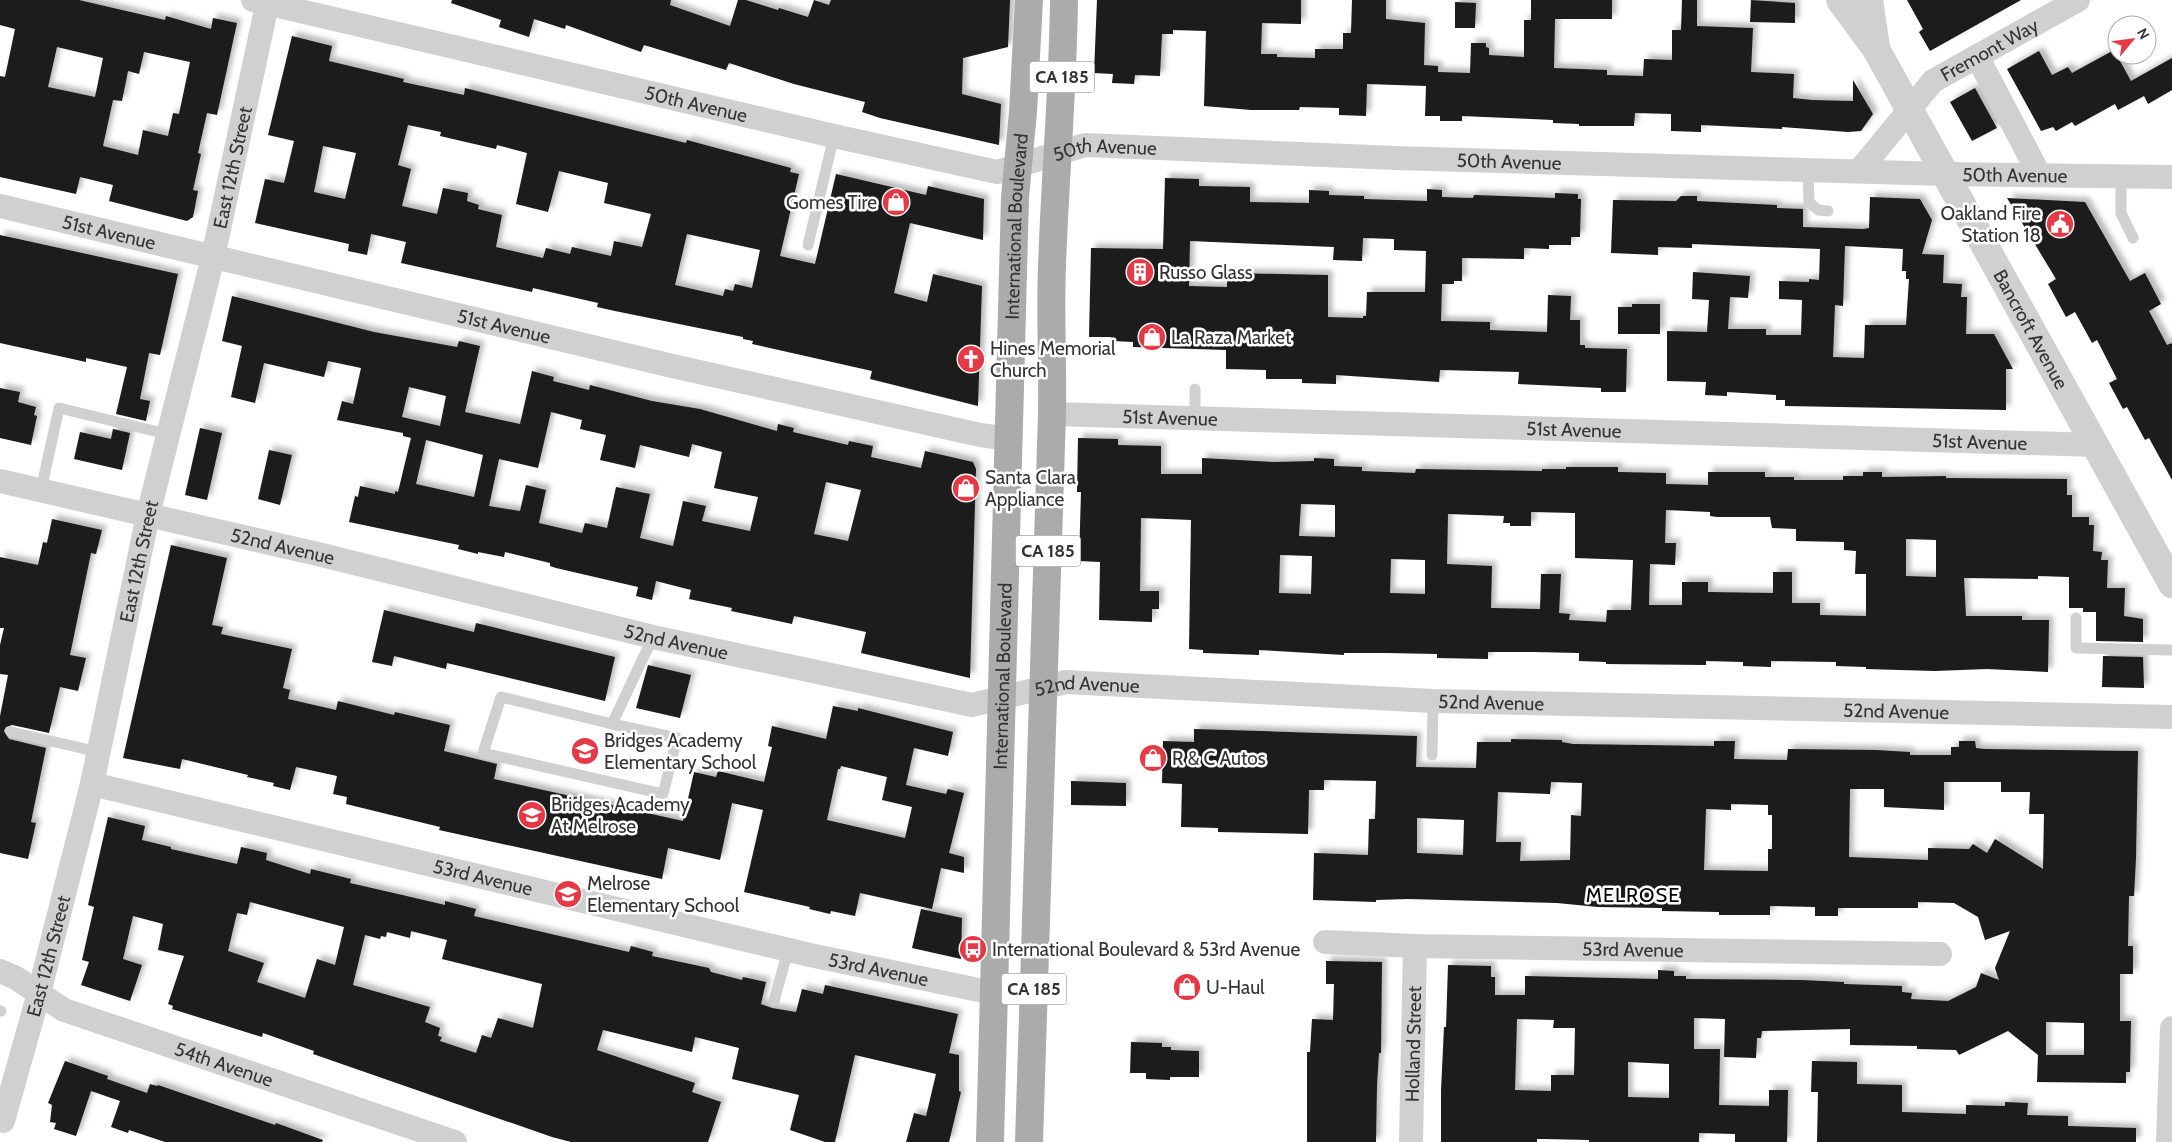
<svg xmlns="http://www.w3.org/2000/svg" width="2172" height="1142" font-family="Cabin,sans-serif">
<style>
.building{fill:#1a1a1a;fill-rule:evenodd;filter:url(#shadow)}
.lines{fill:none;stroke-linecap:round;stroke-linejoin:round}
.service{stroke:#d0d0d0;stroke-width:11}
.minor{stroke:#d0d0d0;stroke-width:24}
.tertiary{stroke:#d0d0d0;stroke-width:28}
.primary{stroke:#ababab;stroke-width:28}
.labels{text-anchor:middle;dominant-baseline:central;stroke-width:5;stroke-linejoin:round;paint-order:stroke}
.shield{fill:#fff;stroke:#707070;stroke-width:1}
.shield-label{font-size:18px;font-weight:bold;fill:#333}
.street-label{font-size:19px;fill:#333;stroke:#fff}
.poi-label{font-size:19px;fill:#333;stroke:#fff;text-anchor:start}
.neighbourhood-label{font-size:20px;letter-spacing:1px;fill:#000;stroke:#fff}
</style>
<defs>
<filter id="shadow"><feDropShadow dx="4.5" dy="-4.5" stdDeviation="2.5" flood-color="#0004"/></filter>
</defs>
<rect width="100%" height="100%" fill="#fff"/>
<path class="building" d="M0 0H79L165 20 166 16 211 29 213 18 237 23 217 115 207 113 198 153 201 154 193 190 198 191 193 217 187 221 109 201 113 185 80 177 76 194 0 177V76L5 77 15 29 0 25ZM57 47 103 58 95 97 48 87ZM144 52 190 62 179 114 173 113 168 136 143 130 138 155 103 146 113 100 122 101 128 71 139 74Z
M452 0H671L670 5 730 26 738 0H746L778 10 779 8 808 17 814 0 829 5 831 0H1010L1008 47 963 58 962 94 1001 104 999 145 880 118 862 112 865 102 794 84 729 63 726 70 644 45 641 52 566 25 565 29 534 19 529 37 499 27 501 20 451 3Z
M1097 0H1301V24L1262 23 1261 54H1277V57L1315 58V49H1343V33H1351L1352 0H1386V19L1425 23 1424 65 1438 66V72L1470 73 1471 43H1486V47L1489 48V55L1524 57V20H1531V0H1612V19H1555L1554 68 1607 70V75L1643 76 1644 59 1672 60V30H1681L1682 0H1697V26L1753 28 1751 72 1794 74 1793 98 1812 100 1853 101V80L1873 114 1861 131 1848 132 1782 127V129L1701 125V132L1671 131V114L1635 113 1634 126H1579V124L1553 123V120L1462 116V121H1440V116H1425L1426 86 1367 84 1366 116 1339 115V108L1300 107 1299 110H1251L1204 106 1206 31 1173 30V34H1162L1160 76 1135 75 1134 84 1112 83 1113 74 1094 73Z
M1751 0 1795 3V23L1750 22Z
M1907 0H2021L1930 51 1919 32 1923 29Z
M1455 2 1476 3 1475 28H1455Z
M292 36 332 46 329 61 404 79 403 82 464 95 465 88 686 143 687 140 709 146 791 168 790 172 799 174 780 256 815 264 836 174 926 195 928 186 984 199 983 240 910 223 894 293 927 302 933 274 982 286 978 406 870 379 872 371 752 344 753 341 743 339V337L615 311 597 307 598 303 533 288 532 292 401 263 406 242 371 234 367 255 348 251 349 244 255 223 265 179 284 183 294 141 268 135ZM408 125 441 132 440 136 496 149 497 145 527 153 516 204 548 212 559 171 608 183 604 203 651 214 642 247 614 241 611 256 572 247 570 254 546 248 543 258 496 247 502 215 478 209 479 205 467 201 468 193 443 188 437 214 402 206 411 169 398 165ZM323 146 356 153 345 199 314 192ZM687 234 760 250 752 288 735 284 733 291 725 289 723 296 675 285Z
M2114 50 2131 81 2172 58V90L2148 104 2144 96 2118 110 2115 104 2075 126 2072 122 2056 131 2053 127 2041 131 2007 69 2039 51 2052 75 2068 67 2072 73Z
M1975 88 1997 128 1972 141 1950 102Z
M1165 178 1199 179V186L1250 187V202L1309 203V190L1329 191V195L1364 196V199L1427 201V189L1442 190V197L1473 198 1474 195 1555 198V193L1578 194V199H1581L1580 237H1571V245H1549V249L1524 248V259L1462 258V281H1454V284H1442L1441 321 1490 322V330L1547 332 1548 295 1571 296 1570 320H1580V345H1585V348L1627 349 1626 392H1601V388L1518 384 1519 372 1440 370 1439 382 1336 375V384L1302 383V379H1266V370L1226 369V350L1133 347V342L1112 341 1111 337H1089L1091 248 1163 249ZM1363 238 1394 239V250L1426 251 1425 292H1367L1366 316H1363V318L1328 317V275L1227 273V287L1189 286 1190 241 1334 247 1333 260 1362 261Z
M1681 196H1697V201L1777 205V208L1803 209V227L1863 229 1869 228 1870 197 1920 199 1932 220 1922 254 1944 255 1943 283 1962 284 1961 297H1967L1966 334H1994L2013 369H2006V410L1785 406V400H1776V395L1727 392V396L1705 395 1706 382 1667 381V331L1707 332 1709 300 1692 299 1693 272 1750 276 1748 298 1730 297 1728 329H1766V335H1801L1802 300 1779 299V281L1809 282V279L1819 280 1820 249 1692 244V248L1658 247V255L1611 253 1613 200 1676 201ZM1845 246 1903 249 1902 271H1906V279H1909L1906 325H1865L1864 358 1833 357 1835 305 1843 306Z
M2007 198 2085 202 2130 281 2145 273 2161 304 2149 311 2167 345 2172 343V480L2149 438 2145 440 2127 407 2123 409 2109 383 2117 379 2097 340 2092 343 2075 312 2066 317 2048 284 2056 279Z
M0 235 178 274 160 355 149 353 140 399 150 401 146 421 116 414 127 367 86 358V362L0 343Z
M232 296 374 332 457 347 459 341 480 346 465 412 520 424 532 371 554 377 553 381 589 390 590 385 652 401 700 409 777 431 778 424 794 428 793 432 848 445 849 441 873 446 871 457 921 468 925 451 973 462 976 469 970 678 861 653 866 632 794 616 792 624 731 611 732 608 689 599 691 590 656 581 652 600 636 596 638 587 556 568 550 566V563L505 552 504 557 478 552V554L458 549 459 545 349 522 355 496 358 497 360 486 395 494V491L398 492 411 438 403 436V433L337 420 342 401 353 404 361 368 328 361 324 377 264 363 255 403 231 397 242 346 222 341ZM409 387 446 396 440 426 402 417ZM551 412 582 420 580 429 606 435 600 460 635 468 640 445 689 457 692 444 722 452 714 488 758 497 750 531 702 521 706 506 683 501 673 546 640 538 650 494 616 487 607 528 585 523 582 533 539 523 546 490 526 485 520 511 489 506 499 459 538 468ZM426 440 483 455 474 497 416 484ZM826 482 861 490 848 541 814 534Z
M1632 304H1660V334H1618V307H1632Z
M0 388 20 392 18 402 36 407 34 415 37 416 31 445 0 438Z
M200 428 222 433 207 500 185 495Z
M113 429 130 433 122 470 74 459 80 432 111 439Z
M1078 438 1118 439V445L1161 446V474H1202V458L1274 462 1314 461V458L1334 459V466L1362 467V471L1415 473 1416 469 1542 471V469H1566V467H1618V472L1666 473V484L1708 485V472H1765V477H1794V480H1843V476H1863V472H1882V477L1946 476V478L2067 479V495H2072V517H2089V525H2094L2093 551 2102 552 2101 560H2108L2107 588H2125L2124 616 2143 619V642L2096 641V612H2083V608H2069V577L2038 576V579L1964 578 1966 616H2022V620H2049L2048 672 1987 669 1935 671 1866 669V667L1836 666V662L1771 661V667L1743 666V662L1706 661V665L1606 664V662L1579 661V653L1534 652H1488V659L1437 658V654L1387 653H1344V655L1259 650V655L1203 653V650L1189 649 1191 520 1141 518 1140 591H1159V609H1152V622L1099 620 1100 562 1079 561 1081 492H1077ZM1301 504 1335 505V537L1299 536ZM1666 510 1710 512V516L1717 517H1770L1772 528 1796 529V541L1844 542V550L1856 551 1855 574H1866V616L1820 615V603H1792V572H1773V593L1708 592V582H1682V605H1649L1650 564 1675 565 1676 543H1665ZM1531 512 1575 513V558L1633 560 1631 610H1607L1606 622 1569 620 1570 614 1559 613 1561 574H1541L1540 609 1491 608 1492 566 1447 564 1448 514 1504 516 1503 523H1510V526H1531ZM1906 539 1936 540V577L1906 576ZM1280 555 1312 556 1311 594 1279 593ZM1391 559 1425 560V594L1390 593Z
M269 450 292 455 280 505 258 499Z
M52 519 102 530 96 554 91 553 70 655 86 658 78 691 60 687 49 733 12 725 6 727 4 731 9 739 46 748 31 822 36 823 28 859 0 853V716L8 675 0 674V645L4 628H0V557L38 565 43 542 47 543Z
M171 545 227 558 212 625 223 627 221 634 292 649 283 688 290 690 288 699 336 710 338 701 394 715 395 712 450 725 444 751 497 764 494 779 683 821 694 772 716 777 718 771 764 782 772 747 768 746 772 726 826 739 833 706 858 711V708L953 732 948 756 914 748 906 785 946 794 948 789 964 793 949 853 964 857V873L941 868 932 909 860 893 855 916 831 911 830 914 809 909 810 907 744 892 763 810 732 803 720 860 668 848 662 879 439 830 440 827 346 804 347 797 333 794 337 776 296 767 290 790 273 786 274 783 247 777 248 775 182 759 180 769 123 758ZM841 766 887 777 882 800 912 807 905 838 827 820 838 769H840Z
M384 610 474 632 476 623 615 657 605 701 447 663 446 669 394 656 392 666 372 662Z
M2103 656 2143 657 2144 688 2102 687Z
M648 665 691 675 680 718 636 708Z
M1194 729 1417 736 1416 767 1476 768 1477 742H1511V739L1562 740V742L1573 744 1714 746V741H1735L1734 759 1787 760 1788 749 1876 750 1910 752V755H1951V747H1959V741H1975L1976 748 1984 749 2138 751 2136 858 2134 896H2129L2128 946H2133V974H2120V1021H2131L2130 1072H2126V1083L2037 1082 2038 1055 2008 1031 1959 1055 1956 1050 1917 1049V1046L1850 1045V1029L1762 1031 1761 1038H1757L1756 1058 1724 1057 1725 1019 1694 1018V1049H1720L1719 1105 1769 1106V1090H1788L1787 1142H1735V1134L1699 1133V1142H1589V1140L1544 1139H1537V1142H1441V1091L1444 1027H1446L1448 965 1491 966V977H1495V995H1525V976L1658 979V970L1674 971V976H1686V979L1801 980 1844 982V984L1902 986V992L1912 993 1911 999 1948 1001 1976 987 1981 973 1999 980 1995 968 2010 931 1985 940 1978 917 1954 903 1918 902V908H1838V916H1815V907L1770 906V915H1719V912L1662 911V908L1598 907 1557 903 1408 899 1376 900V902L1313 900 1314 853 1368 855 1369 819H1375L1376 781 1324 780V790H1309L1308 834 1218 832V828L1181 827 1182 784 1162 783 1163 741 1194 742ZM1551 782 1582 783 1581 816 1571 815 1570 860 1520 861 1521 842H1496L1498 792 1550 794ZM1944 782H2001V792H2030L2029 814H2044L2043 869 1995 839 1987 853 1973 844 1969 849 1928 848V860L1849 857 1850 789H1884V807L1944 810ZM1731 804 1768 805V815H1772V849H1768V871L1704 870 1706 809 1731 810ZM1417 818 1464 820 1463 855 1417 853ZM1517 1019 1554 1020 1553 1028H1575L1574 1075H1551V1091L1515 1090ZM2046 1022 2084 1023V1055H2046ZM1628 1062 1669 1064V1098L1628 1097Z
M1071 781 1126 783V806L1071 805Z
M108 817 145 826 142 840 171 847V849L237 864 241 847 267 853 266 860 310 874 311 869 351 879 350 883 398 894 445 905V901L476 909 474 916 629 952 631 946 653 952 652 956 709 968 711 972 742 980 743 977 766 982 761 1004 772 1008 796 1012 802 989 823 994 825 985 958 1014 949 1053 959 1055V1091L961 1092 949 1142H906L914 1113 926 1116 936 1074 855 1055 835 1142H825L790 1130 799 1095 732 1079 739 1048 695 1037 692 1052 603 1030 597 1050 695 1083 692 1092 721 1102 708 1142H571L552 1137 313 1054 314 1051 263 1033 262 1037 172 1009 173 1006 168 1004 184 956 158 950 163 924 133 916 123 959 142 965 130 1001 81 985 89 962 82 960 94 907 88 905ZM250 902 344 927 335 965 317 959 305 998 257 982 264 963 228 951 237 913 247 915ZM411 931 447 940 442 959 542 984 533 1028 498 1018 491 1038 482 1035 476 1053 440 1041 442 1037 438 1036 440 1028 425 1022 430 1007 353 985 365 935 380 939 381 936 386 937 387 932 410 938Z
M921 909 962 918 961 959 912 948Z
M1326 961 1382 962 1381 1053H1379L1377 1085 1376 1142H1307V1052H1310L1312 1019 1333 1020 1334 984H1326Z
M1131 1042 1162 1043V1047H1171V1050L1199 1051V1077H1170V1080L1146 1079V1073H1130Z
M65 1061 108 1076 107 1079 147 1093 150 1084 157 1086 158 1085 275 1125 276 1123 323 1140 322 1142H165L129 1130 128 1133 111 1127 120 1101 91 1091 76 1136 54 1129 56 1123 50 1122 52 1105 48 1103Z
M1812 1061 1857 1062V1084L1902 1085V1112L1966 1114V1105L2005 1106V1102L2028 1103 2027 1115 2068 1116V1126L2136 1128V1142H1817L1818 1092H1811Z"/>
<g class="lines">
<path class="service" d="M1808 170 1809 202 1818 210 1828 211
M2121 176V213L2133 238
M808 245 834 136
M1195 417V389
M41 490 59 408 167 434
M2076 618V648L2172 650
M612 724 677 738 663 794 483 753 501 697 612 724 653 637
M11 732 99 752
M1432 755 1433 701
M774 1001 788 950
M0 1011H1"/>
<g class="minor">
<path id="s1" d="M253 0 834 136 997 172 1085 145 1395 158 1945 174 2172 177"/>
<path d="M1977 56 2039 174"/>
<path id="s2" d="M1859 171 1933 81 2078 0"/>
<path id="s3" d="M0 206 668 365 980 435 1009 439"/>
<path id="s4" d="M1052 414 2096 445"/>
<path id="s5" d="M0 481 322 555 653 637 972 705 1066 682 1433 701 2172 717"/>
<path id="s6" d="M92 784 810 955 993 993"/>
<path id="s7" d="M1325 942 1415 946 1940 954"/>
<path id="s8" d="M0 971 16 978 64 1010 455 1142"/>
<path id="s9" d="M3 1121 39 993 92 784 148 515 213 257 268 0"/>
<path id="s10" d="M1411 1142 1415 946"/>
<path d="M2168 1142 2172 1028"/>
</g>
<g class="tertiary">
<path id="s11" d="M1840 0 1876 49 2172 584"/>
<path d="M1869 0 1876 47"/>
</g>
<g class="primary">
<path id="s12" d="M990 1142 1015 197 1023 112 1029 0"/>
<path d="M1029 1142 1052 414C1053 365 1050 315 1052 266 1055 177 1063 89 1064 0"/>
</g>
</g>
<defs>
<symbol id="shop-disc" viewBox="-11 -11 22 22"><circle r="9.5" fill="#e63946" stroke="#fff"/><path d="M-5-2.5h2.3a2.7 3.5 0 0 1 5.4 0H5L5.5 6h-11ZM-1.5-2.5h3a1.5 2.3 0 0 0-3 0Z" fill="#fff"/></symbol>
<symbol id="civic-disc" viewBox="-11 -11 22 22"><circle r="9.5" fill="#e63946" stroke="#fff"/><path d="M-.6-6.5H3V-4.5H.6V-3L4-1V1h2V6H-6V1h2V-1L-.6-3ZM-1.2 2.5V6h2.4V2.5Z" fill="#fff"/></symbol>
<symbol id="building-disc" viewBox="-11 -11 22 22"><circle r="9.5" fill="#e63946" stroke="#fff"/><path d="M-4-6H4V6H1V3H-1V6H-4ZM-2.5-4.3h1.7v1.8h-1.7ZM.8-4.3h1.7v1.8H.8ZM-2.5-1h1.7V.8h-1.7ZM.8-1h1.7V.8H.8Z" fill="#fff"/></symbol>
<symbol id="church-disc" viewBox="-11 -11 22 22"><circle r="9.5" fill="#e63946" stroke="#fff"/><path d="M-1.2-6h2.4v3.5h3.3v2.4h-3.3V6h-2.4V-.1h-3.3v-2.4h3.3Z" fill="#fff"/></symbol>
<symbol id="school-disc" viewBox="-11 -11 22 22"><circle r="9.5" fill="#e63946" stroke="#fff"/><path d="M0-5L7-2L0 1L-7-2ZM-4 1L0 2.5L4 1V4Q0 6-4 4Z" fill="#fff"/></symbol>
<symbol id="bus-disc" viewBox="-11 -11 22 22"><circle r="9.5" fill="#e63946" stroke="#fff"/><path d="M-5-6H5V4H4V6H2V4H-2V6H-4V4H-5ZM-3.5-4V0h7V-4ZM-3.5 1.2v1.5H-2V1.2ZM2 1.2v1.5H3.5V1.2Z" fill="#fff"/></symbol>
</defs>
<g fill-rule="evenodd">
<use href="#shop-disc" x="880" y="186" width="32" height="32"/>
<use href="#civic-disc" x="2044" y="208" width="32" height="32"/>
<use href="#building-disc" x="1124" y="256" width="32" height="32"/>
<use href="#shop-disc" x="1136" y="321" width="32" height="32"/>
<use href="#church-disc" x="955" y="343" width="32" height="32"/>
<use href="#shop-disc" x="950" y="472" width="32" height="32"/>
<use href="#school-disc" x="569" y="735" width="32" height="32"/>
<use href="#shop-disc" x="1137" y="742" width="32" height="32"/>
<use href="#school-disc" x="516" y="799" width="32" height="32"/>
<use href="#school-disc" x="552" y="878" width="32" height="32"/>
<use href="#bus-disc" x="957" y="933" width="32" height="32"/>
<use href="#shop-disc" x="1171" y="971" width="32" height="32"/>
</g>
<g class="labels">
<g class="shield">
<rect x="1029.5" y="61.5" width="65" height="31" rx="4"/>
<rect x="1015.5" y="535.5" width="65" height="31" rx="4"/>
<rect x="1001.5" y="973.5" width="65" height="31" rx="4"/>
</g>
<g class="shield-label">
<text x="1062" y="77">CA 185</text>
<text x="1048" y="551">CA 185</text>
<text x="1034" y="989">CA 185</text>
</g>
<g class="street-label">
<text stroke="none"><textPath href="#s2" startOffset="181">Fremont Way</textPath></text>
<text stroke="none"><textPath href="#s1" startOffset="455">50th Avenue</textPath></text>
<text stroke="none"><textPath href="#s1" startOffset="875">50th Avenue</textPath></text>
<text stroke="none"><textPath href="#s1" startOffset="1280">50th Avenue</textPath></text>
<text stroke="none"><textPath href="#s9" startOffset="981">East 12th Street</textPath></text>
<text stroke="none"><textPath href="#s1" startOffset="1786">50th Avenue</textPath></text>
<text stroke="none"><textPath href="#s12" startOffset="916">International Boulevard</textPath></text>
<text stroke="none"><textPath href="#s3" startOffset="112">51st Avenue</textPath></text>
<text stroke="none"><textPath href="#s3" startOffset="518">51st Avenue</textPath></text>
<text stroke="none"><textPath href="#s11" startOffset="381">Bancroft Avenue</textPath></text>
<text stroke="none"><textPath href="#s4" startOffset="118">51st Avenue</textPath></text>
<text stroke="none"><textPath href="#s4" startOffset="522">51st Avenue</textPath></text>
<text stroke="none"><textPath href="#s4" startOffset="928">51st Avenue</textPath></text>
<text stroke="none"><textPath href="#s5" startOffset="290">52nd Avenue</textPath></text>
<text stroke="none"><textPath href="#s9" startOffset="576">East 12th Street</textPath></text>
<text stroke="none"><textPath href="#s5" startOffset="695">52nd Avenue</textPath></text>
<text stroke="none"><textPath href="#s12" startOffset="466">International Boulevard</textPath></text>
<text stroke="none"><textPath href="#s5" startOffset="1115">52nd Avenue</textPath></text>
<text stroke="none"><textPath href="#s5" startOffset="1520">52nd Avenue</textPath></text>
<text stroke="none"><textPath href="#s5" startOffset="1925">52nd Avenue</textPath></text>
<text stroke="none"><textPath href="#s6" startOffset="402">53rd Avenue</textPath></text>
<text stroke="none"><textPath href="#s7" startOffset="308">53rd Avenue</textPath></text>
<text stroke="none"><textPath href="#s9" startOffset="171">East 12th Street</textPath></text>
<text stroke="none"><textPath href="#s6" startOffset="808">53rd Avenue</textPath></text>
<text stroke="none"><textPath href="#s10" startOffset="98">Holland Street</textPath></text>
<text stroke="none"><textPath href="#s8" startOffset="244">54th Avenue</textPath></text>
</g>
<g class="poi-label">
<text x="877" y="202" text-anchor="end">Gomes Tire</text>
<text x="2041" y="213" text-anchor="end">Oakland Fire<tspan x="2041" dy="22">Station 18</tspan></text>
<text x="1159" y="272">Russo Glass</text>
<text x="1171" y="337">La Raza Market</text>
<text x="990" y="348">Hines Memorial<tspan x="990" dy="22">Church</tspan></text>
<text x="985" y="477">Santa Clara<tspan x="985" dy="22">Appliance</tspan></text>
<text x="604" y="740">Bridges Academy<tspan x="604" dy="22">Elementary School</tspan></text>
<text x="1172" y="758">R &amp; C Autos</text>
<text x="551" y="804">Bridges Academy<tspan x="551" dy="22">At Melrose</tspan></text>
<text x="587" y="883">Melrose<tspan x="587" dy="22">Elementary School</tspan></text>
<text x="992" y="949">International Boulevard &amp; 53rd Avenue</text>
<text x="1206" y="987">U-Haul</text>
</g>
<g class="neighbourhood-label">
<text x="1633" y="895">MELROSE</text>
</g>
</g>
<g transform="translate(2132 40) rotate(61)"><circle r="24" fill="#ffffff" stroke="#adadad"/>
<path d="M0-4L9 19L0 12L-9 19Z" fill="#e63946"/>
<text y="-8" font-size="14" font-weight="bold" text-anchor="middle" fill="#333333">N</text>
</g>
</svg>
